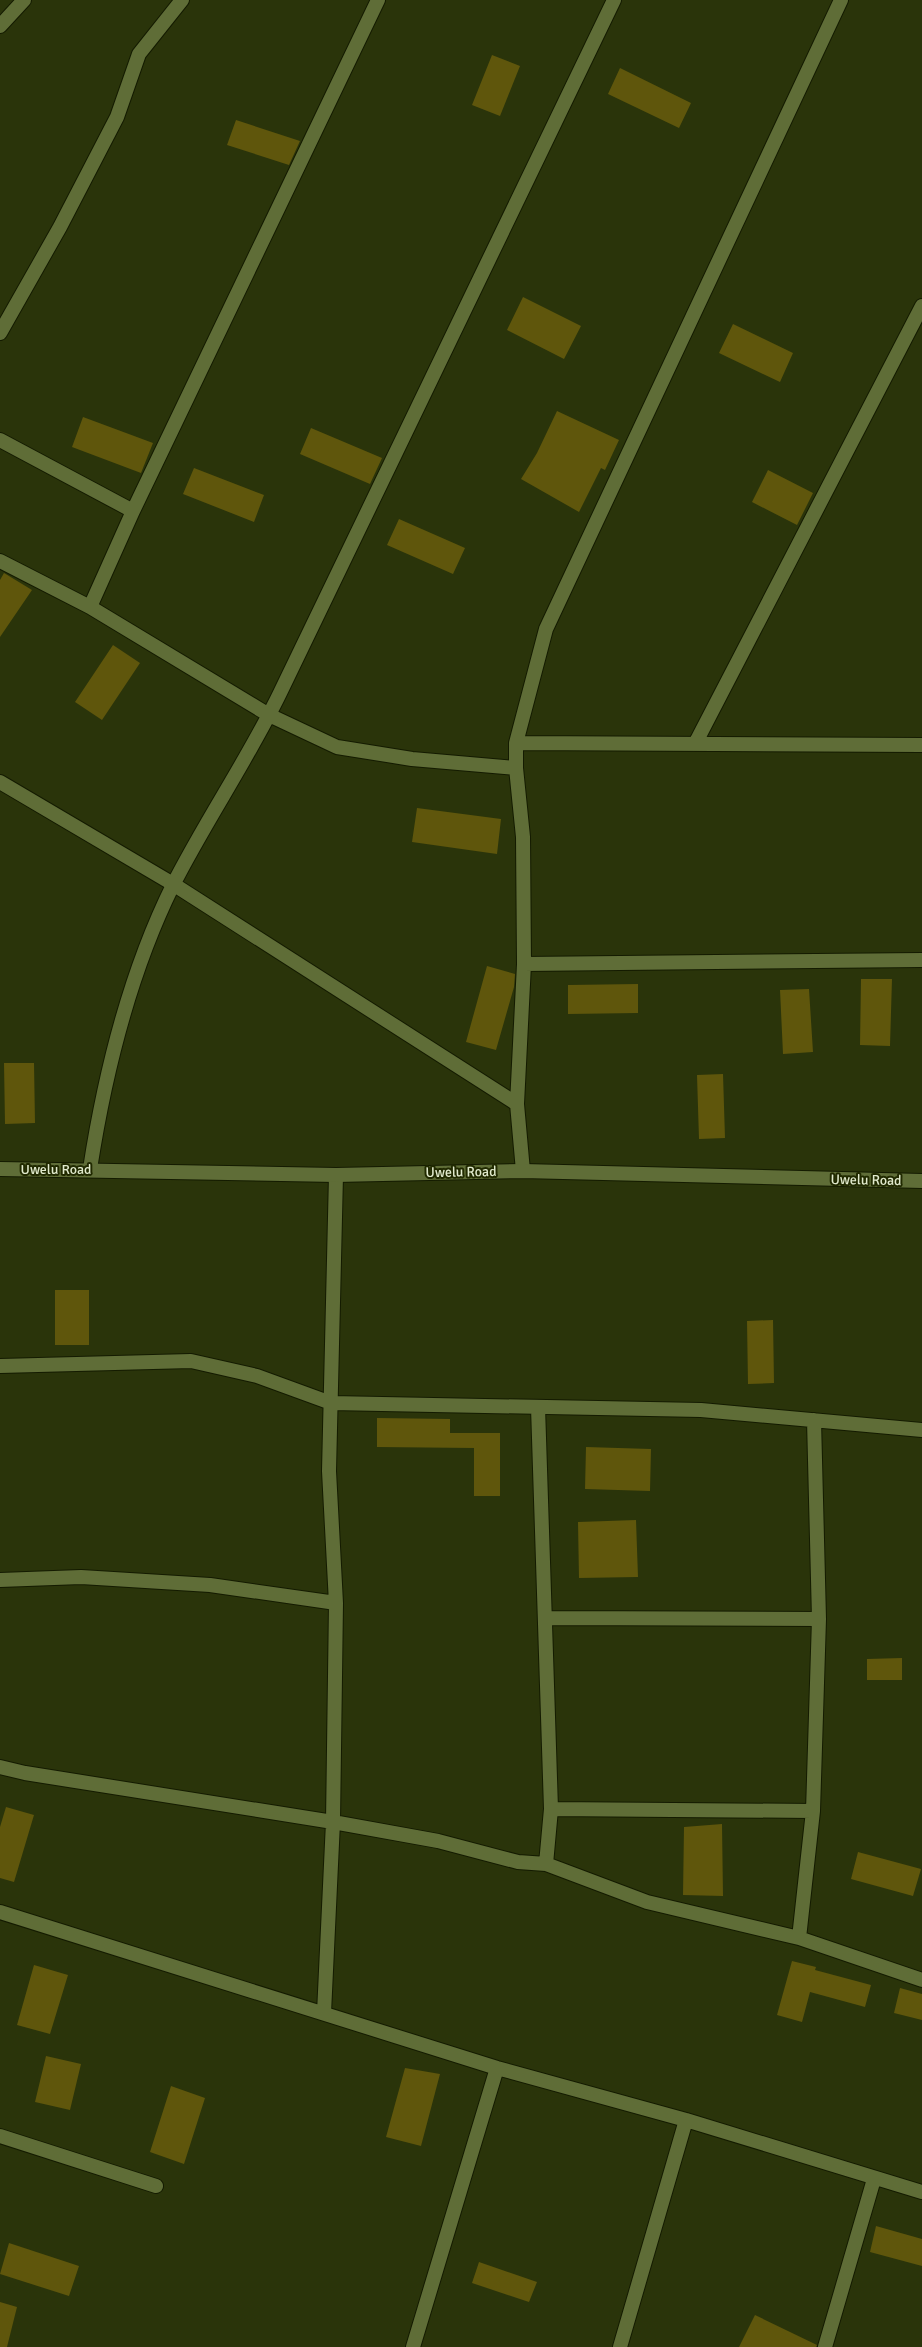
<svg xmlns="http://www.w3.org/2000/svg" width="922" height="2347" font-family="Signika,sans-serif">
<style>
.building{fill:#5f560c}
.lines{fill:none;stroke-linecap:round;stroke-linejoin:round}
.minor-casing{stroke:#141b01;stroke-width:16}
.tertiary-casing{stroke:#141b01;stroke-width:16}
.minor{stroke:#5f6d37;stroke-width:14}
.tertiary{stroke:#5f6d37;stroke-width:14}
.labels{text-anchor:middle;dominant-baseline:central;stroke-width:4;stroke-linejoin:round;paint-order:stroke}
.street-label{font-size:14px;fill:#e1eacd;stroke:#212a00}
</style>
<rect width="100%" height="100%" fill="#2a340a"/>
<path class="building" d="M492 55 520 66 500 116 472 105Z
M620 68 691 103 679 128 608 94Z
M236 120 300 141 289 165 227 145Z
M523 297 581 326 564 359 507 330Z
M733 324 793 353 780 382 719 353Z
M557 411 619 440 605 470 601 468 579 512 521 479 537 453Z
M83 417 153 443 141 473 72 447Z
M311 428 382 458 370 484 300 454Z
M194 468 264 495 254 522 183 494Z
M768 470 813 493 797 525 752 502Z
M399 519 465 548 453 574 387 545Z
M4 573 32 590 0 637V580Z
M113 645 140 663 102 720 75 702Z
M417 808 501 819 497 854 412 842Z
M487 966 515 974 514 987 496 1050 466 1042Z
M861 979H892L890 1046 860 1045Z
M638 984V1013L568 1014V985Z
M809 989 813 1052 783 1054 780 990Z
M4 1063H34L35 1123 5 1124Z
M723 1074 725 1138 699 1139 697 1075Z
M55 1290H89V1345H55Z
M773 1320 774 1383 748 1384 747 1321Z
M377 1418 450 1419V1433H500V1496H474V1448L377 1447Z
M586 1447 651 1449 650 1491 585 1489Z
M636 1520 638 1577 579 1578 578 1522Z
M902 1658V1680H867V1659Z
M6 1807 34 1815 14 1882 0 1878V1827Z
M722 1824 723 1896 683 1895 684 1827Z
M858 1852 921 1869 913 1896 851 1879Z
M792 1961 816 1967 815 1970 871 1985 865 2007 810 1992 802 2022 777 2015Z
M34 1965 68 1975 50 2034 17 2025Z
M900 1988 922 1994V2020L894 2013Z
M46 2056 81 2064 70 2110 35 2102Z
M405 2068 440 2074 421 2146 386 2137Z
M171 2086 205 2098 184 2164 150 2152Z
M876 2226 922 2239V2266L870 2252Z
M9 2243 79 2266 69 2296 0 2274Z
M479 2262 537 2282 529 2302 472 2283Z
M0 2302 17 2307 7 2347H0Z
M755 2315 817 2345 816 2347H739Z"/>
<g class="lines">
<defs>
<path id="minor" d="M0 26 24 0
M0 333 60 227 117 117 139 54 182 0
M0 440 133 511
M0 561 90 607 269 715 337 747 412 759 516 768
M90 607 133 511 378 0
M516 743 922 745
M695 744 922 306
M0 782 173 884 517 1104
M524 964 922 960
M90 1169C105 1072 129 974 173 885 206 820 248 759 280 693 390 461 501 230 614 0
M523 1171 517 1104 524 964 523 837 516 768V743L546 629 841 0
M0 1366 191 1361 257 1376 331 1403 701 1410 922 1430
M538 1407 551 1809 546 1864
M0 1580 81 1577 210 1585 336 1603
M545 1618 819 1619
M0 1767 25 1773 333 1822 438 1841 518 1862 546 1864 647 1902 799 1938 922 1980
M551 1809 813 1811
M0 1912 497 2068 686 2120 922 2192
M799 1938 813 1811 819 1619 814 1420
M324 2013 333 1822 336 1603 329 1471 336 1175
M0 2136 156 2186
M413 2347 497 2068
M620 2347 686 2120
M825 2347 874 2179"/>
<path id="tertiary" d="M0 1169 336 1175 523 1171 922 1181"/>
</defs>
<use href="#minor" class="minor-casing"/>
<use href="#tertiary" class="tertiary-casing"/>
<use href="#minor" class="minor"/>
<use href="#tertiary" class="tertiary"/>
</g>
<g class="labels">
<g class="street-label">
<text x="56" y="1169">Uwelu Road</text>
<text transform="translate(461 1172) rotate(-1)">Uwelu Road</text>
<text transform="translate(866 1180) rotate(1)">Uwelu Road</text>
</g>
</g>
</svg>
